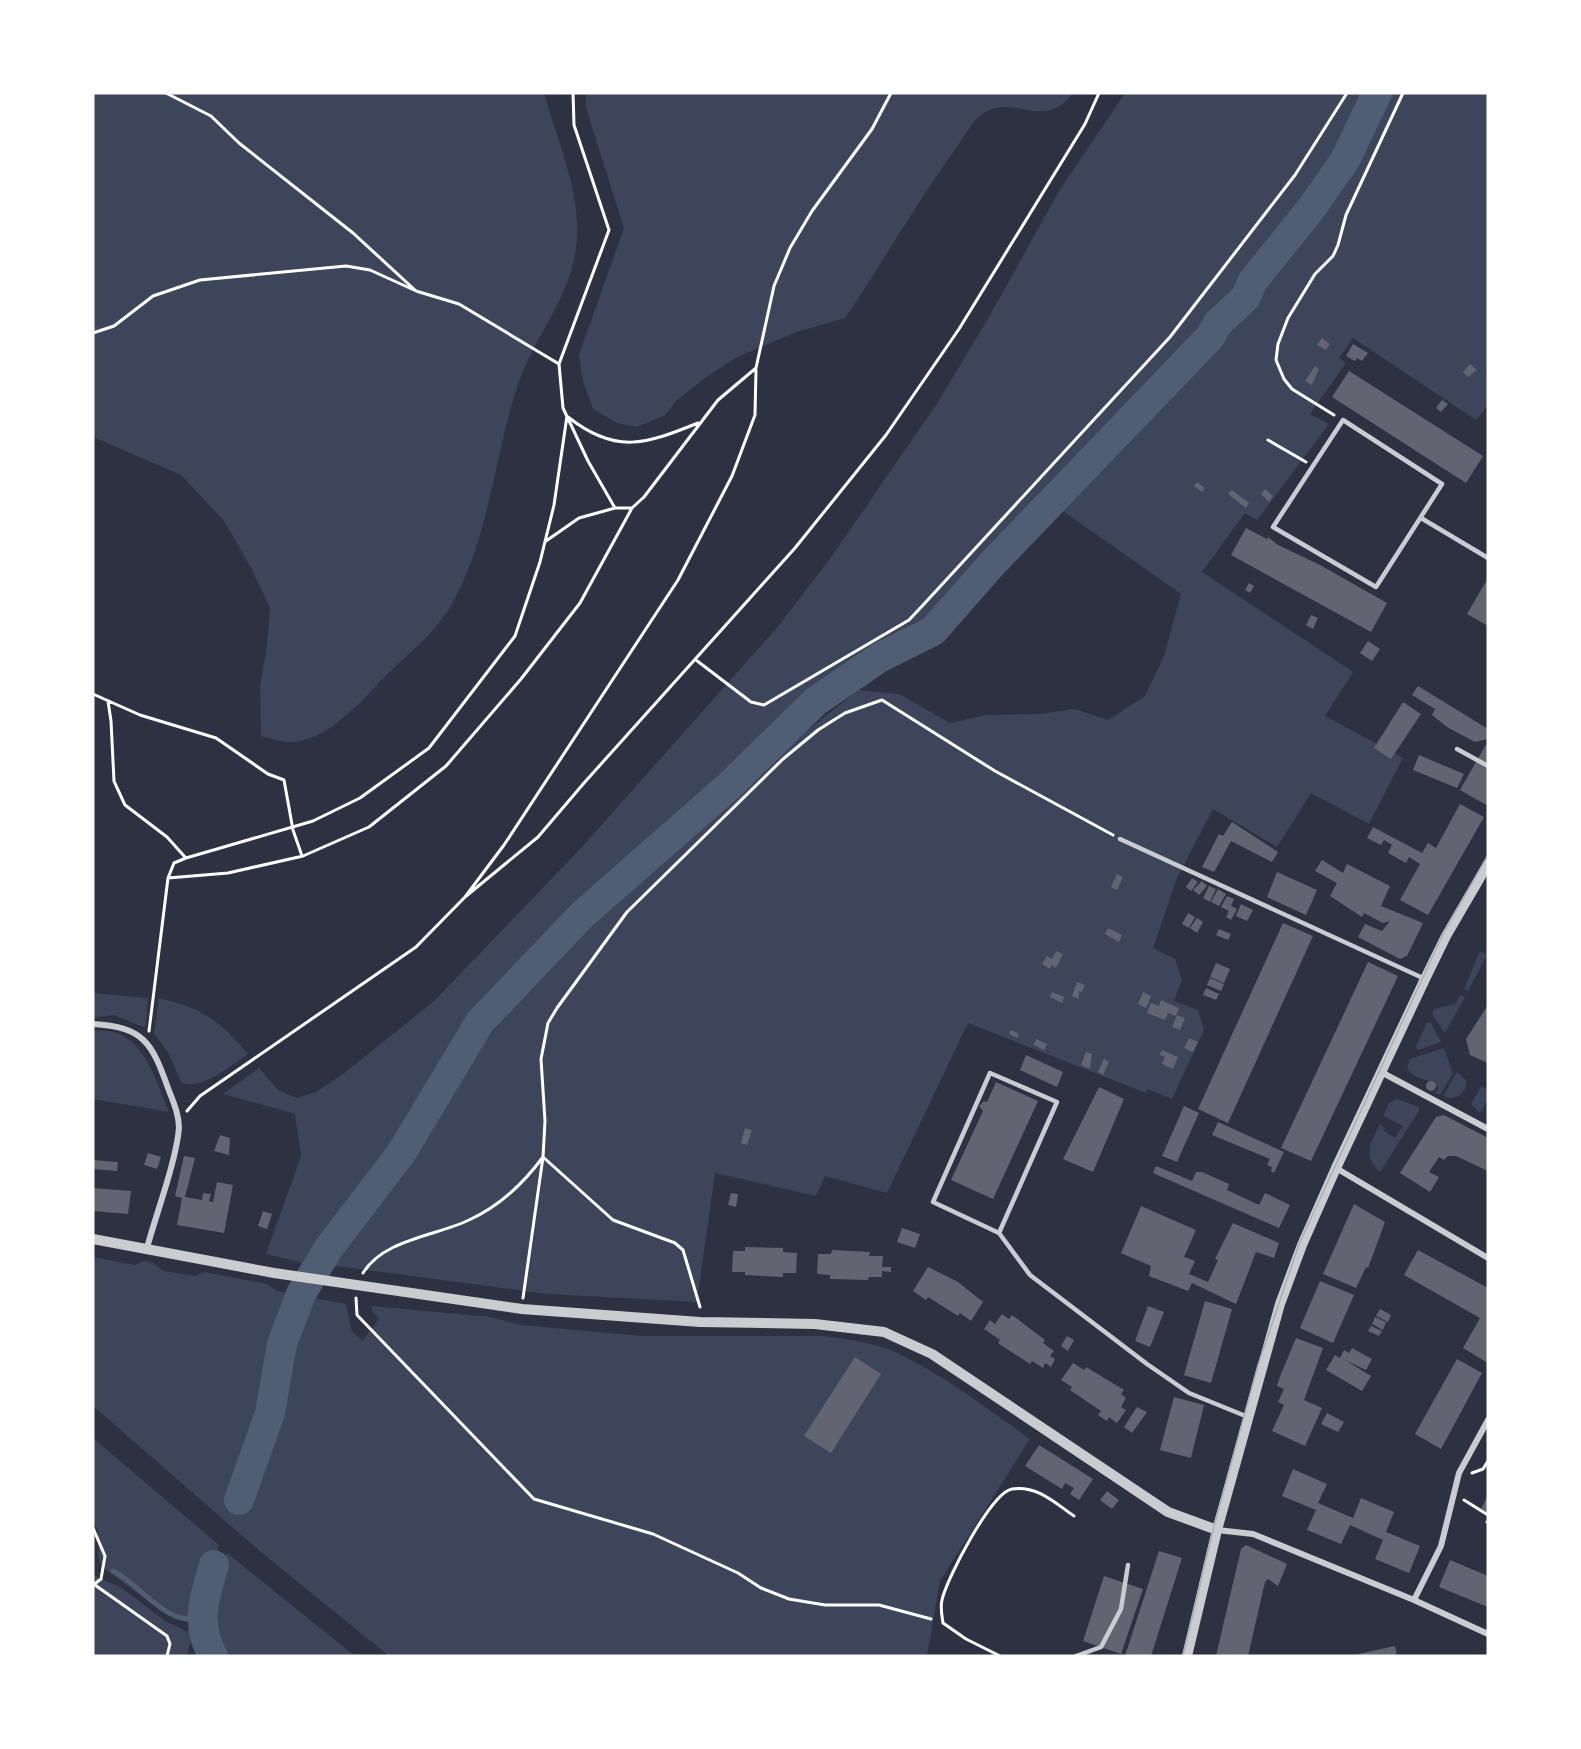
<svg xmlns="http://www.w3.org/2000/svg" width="1581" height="1749" font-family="Arial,sans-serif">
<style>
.green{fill:#3c4559}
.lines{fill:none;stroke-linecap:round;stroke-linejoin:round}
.stream{stroke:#4f5d75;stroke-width:5}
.river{stroke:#4f5d75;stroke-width:30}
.building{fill:#626471}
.path{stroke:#fff;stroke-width:3}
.service{stroke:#caccd0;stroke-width:4.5}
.minor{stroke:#caccd0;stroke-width:6}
.tertiary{stroke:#caccd0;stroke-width:10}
.tram{stroke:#abadb3;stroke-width:1.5}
</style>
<rect width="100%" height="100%" fill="#2d3142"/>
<path class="green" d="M93 93H544C557 139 580 190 577 238 574 294 536 333 518 384 493 459 490 540 449 609 431 638 400 660 377 685 355 708 323 743 288 742 279 741 269 738 261 736L260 685 267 647 270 608 251 568 225 522 181 475 93 437Z
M586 93H1073C1043 133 1014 91 981 115 972 121 965 136 959 144 918 200 884 261 845 318L797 332 737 357 705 378 676 401 665 415 637 427 617 423 593 409 583 381 579 355 624 228 586 108Z
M1125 93H1365C1344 149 1306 196 1270 243 1172 373 1054 488 942 607L898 636 845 664 806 692 786 710 747 755 625 862 530 958 473 1021 397 1148 357 1197 310 1265 266 1254 301 1156 295 1114 223 1094 259 1068 278 1090 297 1098 316 1092 343 1074 433 1002 581 848 775 630 829 560 938 402 993 310 1059 191Z
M1380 93H1488V405L1476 420 1353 338 1339 358 1346 363 1310 414 1329 424 1257 520 1245 513 1202 572 1353 672 1325 716 1403 758 1369 824 1311 793 1277 847 1213 809 1177 878 1153 948 1175 959 1182 980 1174 1001 1198 1010 1204 1030 1172 1099 1148 1089 1146 1093 968 1023 887 1193 825 1176 816 1196 715 1173 697 1302 547 1294 329 1265 416 1148 475 1055 520 995 567 946 757 771 858 690 899 694 950 723 986 715 1039 714 1075 709 1108 720 1145 696 1164 656 1181 594 1063 511 1128 430 1165 392 1204 360 1286 260 1350 168Z
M1480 951 1487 955 1468 991 1464 989Z
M93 993 148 998 146 1024 143 1027 114 1015 93 1018Z
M1460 995 1465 997 1445 1033 1432 1014 1434 1009 1455 1004Z
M159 998C205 1010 217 1018 248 1054 231 1065 201 1092 181 1082L169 1054 154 1033Z
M1427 1022 1431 1023 1441 1042 1418 1050 1416 1046Z
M93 1031C142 1025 154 1076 169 1112L93 1099Z
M1444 1048 1453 1073 1440 1095 1435 1093 1438 1088C1432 1077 1415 1082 1407 1068L1410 1059Z
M1457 1072 1466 1080C1468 1093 1456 1102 1443 1096Z
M1481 1086 1488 1090V1099L1480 1113 1471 1104Z
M1397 1099 1419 1107V1111L1380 1172C1362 1157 1371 1142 1380 1124L1385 1128 1384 1131 1395 1138 1403 1126 1383 1116 1389 1103Z
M93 1257 135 1265 144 1261 153 1263 164 1271 195 1276 204 1272 267 1284 277 1291 346 1304 352 1332 363 1340 379 1319 372 1311V1306L491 1317 522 1325 642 1336H823C847 1339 872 1342 895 1352 943 1374 986 1408 1030 1439L940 1581 927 1656H389L262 1553 93 1406Z
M93 1438 219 1545 198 1608V1622C191 1621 182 1622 175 1619 168 1615 103 1569 101 1565 94 1551 104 1536 93 1521Z
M227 1553 355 1656H218C199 1622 211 1585 227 1553Z
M93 1575 122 1588 165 1621 192 1634 187 1656H93Z"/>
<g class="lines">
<path class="stream" d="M113 1571C141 1584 167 1629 202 1617"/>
<path class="river" d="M239 1500 270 1413 282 1344 301 1294 328 1249 402 1152 480 1022 582 915 729 786 816 701 879 658 933 631 991 565 1210 337 1218 323 1246 297 1252 282 1310 210 1345 160 1377 93
M213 1656C195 1624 204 1598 214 1565"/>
</g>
<path class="building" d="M1322 338 1330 344 1326 350 1317 345Z
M1353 344 1368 353 1362 361 1357 358 1355 361 1346 356Z
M1470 364 1477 370 1468 377 1463 372Z
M1315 366 1319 369 1312 385 1305 381Z
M1349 371 1483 456 1466 483 1332 397Z
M1442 400 1448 404 1441 412 1436 408Z
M1197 482 1205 488 1202 492 1194 486Z
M1265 489 1273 496 1269 502 1261 494Z
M1232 490 1249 503 1246 508 1228 494Z
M1246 528 1267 539 1268 537 1278 545 1320 565 1387 603 1371 632 1231 555Z
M1488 578V626L1467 614Z
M1249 583 1254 586 1250 593 1245 590Z
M1311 615 1318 618 1313 629 1306 625Z
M1368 641 1380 649 1372 661 1360 653Z
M1418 686 1488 729V739L1475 742 1447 727 1432 715 1435 709 1412 695Z
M1403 702 1421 714 1391 759 1374 748Z
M1488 741V806L1460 790Z
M1419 755 1464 774 1457 788 1413 770Z
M1460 804 1484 817 1428 915 1400 900 1420 864 1409 857 1406 863 1388 853 1392 845 1384 840 1381 845 1367 838 1373 827 1422 853 1428 843 1436 848Z
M1232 822 1278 852 1272 862 1231 841 1214 872 1202 867 1219 834 1223 836Z
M1322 860 1343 873 1347 864 1390 886 1381 906 1423 923 1407 956 1400 959 1358 937 1365 924 1382 931 1390 921 1383 923 1364 913 1362 917 1330 896 1337 883 1315 871Z
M1277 872 1317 890 1306 915 1267 897Z
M1117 874 1123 877 1117 890 1111 887Z
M1192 878 1198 882 1191 891 1186 887Z
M1202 881 1207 886 1199 895 1193 890Z
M1209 886 1216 889 1210 902 1203 898Z
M1218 889 1226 894 1219 906 1211 902Z
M1227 896 1234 899 1231 906 1237 909 1231 920 1226 917 1229 911 1221 907Z
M1241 904 1253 910 1247 921 1236 916Z
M1188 913 1195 917 1189 928 1182 924Z
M1197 918 1203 922 1197 933 1190 928Z
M1283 923 1313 936 1228 1123 1198 1109Z
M1108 928 1122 935 1119 942 1105 934Z
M1219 929 1231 934 1228 940 1216 935Z
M1056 951 1063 954 1056 968 1052 965 1050 969 1042 964 1047 956 1052 959Z
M1368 962 1398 976 1311 1161 1281 1148Z
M1216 963 1230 969 1224 983 1210 977Z
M1210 978 1224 984 1221 991 1207 985Z
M1077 982 1085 985 1082 992 1079 991V999L1072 996Z
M1206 988 1219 994 1216 1000 1203 995Z
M1052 992 1064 997 1062 1003 1050 997Z
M1143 992 1151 996 1146 1008 1138 1004Z
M1161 1000 1179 1008 1176 1016 1168 1013 1165 1020 1147 1013 1151 1003 1159 1006Z
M1488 1005V1063L1470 1055 1466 1039Z
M1177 1015 1185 1018 1180 1030 1172 1027Z
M1011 1030 1019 1034 1017 1038 1009 1034Z
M1189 1038 1198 1042 1193 1052 1184 1048Z
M1036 1039 1047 1044 1044 1050 1034 1045Z
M1162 1050 1178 1057 1173 1069 1162 1064 1165 1057 1160 1055Z
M1086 1052 1092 1054 1090 1069 1081 1065Z
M1026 1055 1063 1072 1057 1087 1020 1070Z
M1104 1059 1109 1062 1103 1075 1098 1072Z
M1426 1086a5 5 0 1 1 10 0a5 5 0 1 1-10 0Z
M996 1082 1038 1101 993 1199 951 1180 983 1111 979 1106 984 1101 987 1102Z
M1099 1087 1124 1099 1093 1172 1063 1159Z
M1184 1106 1199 1113 1177 1162 1162 1156Z
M1444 1115 1488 1138V1171L1456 1156H1448L1444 1160 1439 1157 1429 1172 1439 1177 1430 1192 1400 1173 1436 1117Z
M1218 1122 1284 1152 1274 1173 1271 1171 1272 1167 1267 1165 1270 1159 1212 1135Z
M745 1128 752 1130 747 1145 741 1143Z
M220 1135 230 1138 229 1155 214 1151Z
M148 1153 161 1157 157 1169 144 1165Z
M184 1156 195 1158 185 1197 202 1200 203 1193 211 1194 209 1201 213 1202 217 1182 233 1185 224 1233 177 1225 182 1198 175 1196Z
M93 1160 118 1162 117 1171 93 1169Z
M1156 1166 1192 1181 1196 1172H1202L1229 1184 1227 1190 1259 1205 1265 1193 1290 1205 1279 1228 1153 1173Z
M93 1188 131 1191 128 1214 93 1211Z
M731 1193 738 1194 736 1207 728 1205Z
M1354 1204 1385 1222 1368 1268 1366 1267 1356 1288 1323 1274Z
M1141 1206 1196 1230 1184 1257 1195 1261 1189 1274 1208 1282 1218 1260 1215 1259 1233 1223 1279 1243 1274 1258 1256 1252 1236 1304 1192 1283 1188 1291 1149 1276 1151 1266 1121 1253Z
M263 1211 272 1214 267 1229 258 1226Z
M902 1228 920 1234 915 1248 897 1242Z
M745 1247 783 1248V1252L797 1253 796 1273H783V1277L745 1275V1272H732L733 1251H745Z
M832 1250 870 1252 869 1256H883L882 1267H891V1272L882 1271V1277H869L868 1280 830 1279V1275L817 1274 818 1254H831Z
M1418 1250 1488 1288V1363L1463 1348 1480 1318 1404 1275Z
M928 1267 958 1282 983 1302 971 1321 960 1313 958 1316 928 1297 926 1300 913 1291Z
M1320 1281 1354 1295 1333 1343 1300 1328Z
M1205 1301 1232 1309 1211 1383 1184 1375Z
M1148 1306 1164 1312 1150 1347 1135 1341Z
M1380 1309 1391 1315 1388 1322 1376 1316Z
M1002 1314 1009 1319 1012 1315 1045 1340 1043 1343 1054 1351 1050 1356 1055 1359 1051 1367 1045 1363 1043 1368 1032 1361 1030 1364 998 1343 1000 1340 984 1329 990 1320 995 1324Z
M1375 1317 1386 1322 1383 1330 1372 1324Z
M1371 1326 1382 1331 1379 1336 1368 1331Z
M1067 1336 1074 1340 1068 1351 1061 1346Z
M1296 1338 1323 1348 1304 1400 1322 1408 1305 1446 1272 1431 1284 1405 1278 1402 1284 1389 1277 1386 1279 1379Z
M1352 1348 1372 1359 1366 1370 1345 1360 1371 1376 1362 1391 1326 1370 1335 1355 1340 1358 1344 1350 1349 1353Z
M855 1357 881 1374 831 1453 804 1436Z
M1457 1359 1482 1373 1441 1449 1415 1434Z
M1073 1363 1084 1370 1086 1367 1124 1390 1121 1394 1126 1398 1121 1407 1126 1410 1117 1423 1109 1417 1107 1421 1098 1415 1101 1411 1070 1390 1072 1387 1061 1380Z
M1174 1397 1204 1405 1191 1458 1160 1450Z
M1137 1407 1147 1412 1132 1433 1124 1427Z
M1327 1413 1344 1422 1338 1432 1321 1424Z
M1039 1445 1093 1479 1079 1500 1070 1494 1074 1488 1065 1483 1062 1489 1025 1466Z
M1293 1469 1327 1484 1318 1503 1353 1518 1361 1498 1394 1512 1386 1532 1420 1546 1409 1573 1375 1559 1383 1540 1350 1525 1341 1544 1307 1530 1316 1510 1282 1496Z
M1107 1491 1119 1500 1112 1509 1100 1500Z
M1488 1495V1513L1481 1509Z
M1246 1545 1287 1564 1278 1586 1268 1579 1265 1582 1248 1656H1216L1241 1549Z
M1159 1551 1182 1558 1151 1656H1125Z
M1450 1560 1488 1576V1607L1439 1587Z
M1104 1576 1143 1589 1121 1654 1083 1641Z
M1395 1646 1397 1656H1354V1655Z"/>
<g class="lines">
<path class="path" d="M166 93 211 116 239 143 353 233 416 291 459 304 559 364 563 408 588 461 615 508H632
M93 333 114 326 153 296 200 280 346 266 370 270 414 290
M559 364 609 230 574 125 573 93
M1334 415 1292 389 1284 379 1276 360 1278 344 1288 318 1315 274 1333 256 1338 245 1346 215 1403 93
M568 417C616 455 646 444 698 423
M1268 440 1306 462
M546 541 579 518 615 508
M696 660 751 702 764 705 909 620 924 604 1170 337 1295 175 1347 93
M93 694 140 715 216 738 268 774 284 780 293 830 302 856
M108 701 111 721 114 781 125 805 167 837 185 857
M168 878 174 863 186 858 313 821 360 798 429 748 515 636 540 562 554 505 567 416
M465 897 538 837 584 783 795 548 886 435 959 329 1085 124 1099 93
M149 1031 168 878 228 873 303 856 369 827 446 766 521 679 580 603 632 508 644 497 718 400 756 368 774 286 790 248 812 211 872 129 891 93
M187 1111 200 1096 416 947 465 897 504 845 678 580 732 476 755 415 756 370
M363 1273C384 1239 436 1236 469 1220 500 1206 523 1184 543 1157L613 1220 675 1243 683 1250 700 1307
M356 1298 357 1315 534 1499 653 1534 738 1573 761 1588 789 1599 825 1605H879L931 1619
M523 1298 543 1157 545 1121 541 1059 548 1023 557 1008 627 912 783 759 818 730 845 713 882 700 995 771 1113 835
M1472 1473 1483 1469 1488 1461
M1464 1500 1488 1515
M1487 1522H1488
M93 1528 105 1556 101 1579 93 1585
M95 1585 167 1636 170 1644 167 1656
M1000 1656 966 1639 943 1623C942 1616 940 1607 942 1600 947 1578 991 1493 1012 1489 1037 1485 1055 1503 1074 1516"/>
<path class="service" d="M1343 420 1442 484 1376 587 1273 527Z
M1421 518 1488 558
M1457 749 1488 766
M1120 839 1425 979
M999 1233 933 1202 990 1073 1057 1102 999 1233 1030 1275 1147 1364 1189 1393 1248 1417
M1076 1656 1101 1647 1121 1609 1128 1565"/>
<path class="minor" d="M93 1024C144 1027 152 1043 168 1088 173 1101 179 1114 179 1128 176 1162 156 1214 147 1248
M1381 1072 1488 1129
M1336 1168 1488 1258
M1217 1530 1253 1534 1414 1600 1488 1634
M1414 1600 1441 1546 1459 1473 1488 1420"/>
<path class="tertiary" d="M93 1239 274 1273 522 1309 700 1322 815 1324 884 1332 932 1354 1168 1512 1217 1530
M1187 1656 1217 1530 1280 1304 1302 1245 1336 1168 1425 979 1446 936 1488 864"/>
<path class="tram" d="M1183 1656 1213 1530 1258 1365 1299 1244 1443 934 1488 855"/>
</g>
<rect width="1581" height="1749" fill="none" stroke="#ffffff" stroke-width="189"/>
</svg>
